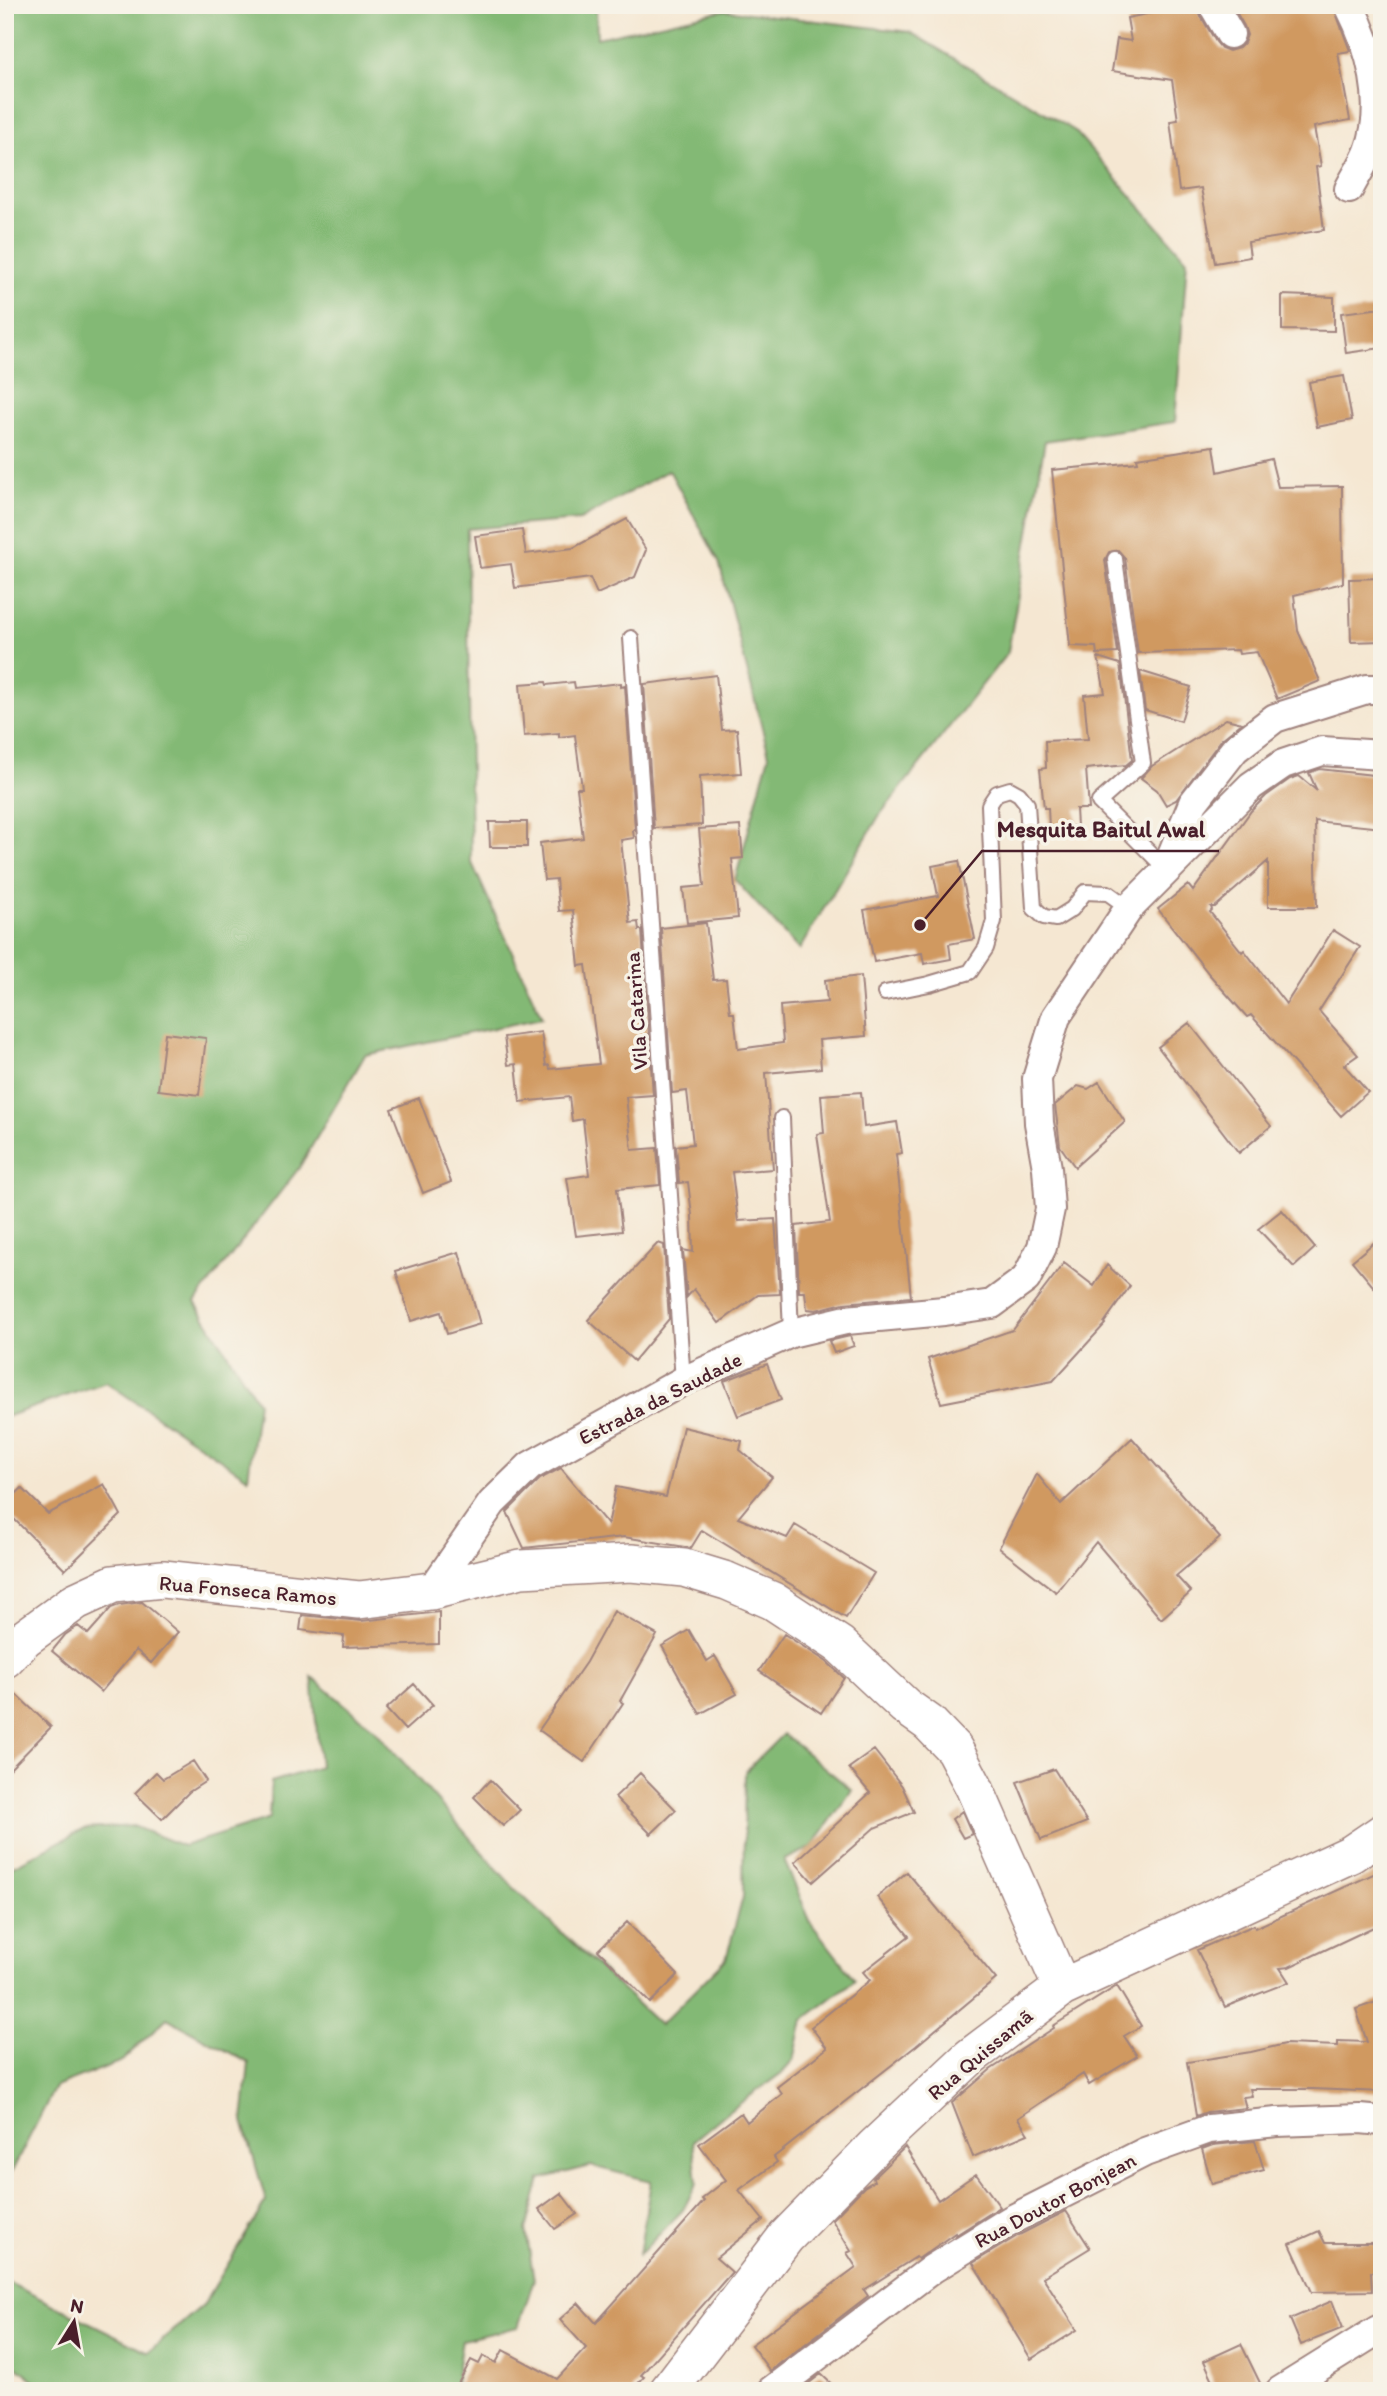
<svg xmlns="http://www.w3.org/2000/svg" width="1387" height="2396" font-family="Itim,sans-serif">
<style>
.forest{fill:#83b975;stroke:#666c50;stroke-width:2}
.building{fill:#d09961}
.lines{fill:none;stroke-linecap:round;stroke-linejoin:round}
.service-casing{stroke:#a0837e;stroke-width:18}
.minor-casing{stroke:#a0837e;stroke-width:32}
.tertiary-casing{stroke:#a0837e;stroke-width:40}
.service{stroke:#fff;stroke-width:14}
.minor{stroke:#fff;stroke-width:28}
.tertiary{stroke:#fff;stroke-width:37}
.labels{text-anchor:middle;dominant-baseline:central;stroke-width:7;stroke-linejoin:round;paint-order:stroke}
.street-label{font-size:21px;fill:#4a1f2b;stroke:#f7f3e8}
.leader{fill:none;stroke:#4a1f2b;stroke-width:2.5}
.callout-dot{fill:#4a1f2b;stroke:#f7f3e8;stroke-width:2.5}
.callout-label{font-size:23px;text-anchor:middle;font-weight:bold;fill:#4a1f2b;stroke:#f7f3e8;stroke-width:7;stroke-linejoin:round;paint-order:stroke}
</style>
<rect width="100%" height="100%" fill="#f7f3e8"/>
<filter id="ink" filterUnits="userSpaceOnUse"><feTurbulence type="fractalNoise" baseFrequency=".0143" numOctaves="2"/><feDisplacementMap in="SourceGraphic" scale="14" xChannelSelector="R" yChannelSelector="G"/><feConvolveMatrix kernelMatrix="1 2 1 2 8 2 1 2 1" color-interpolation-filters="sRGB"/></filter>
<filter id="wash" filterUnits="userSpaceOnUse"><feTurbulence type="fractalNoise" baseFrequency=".00686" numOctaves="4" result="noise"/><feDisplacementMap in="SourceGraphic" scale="28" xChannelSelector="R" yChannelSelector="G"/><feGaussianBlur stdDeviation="1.57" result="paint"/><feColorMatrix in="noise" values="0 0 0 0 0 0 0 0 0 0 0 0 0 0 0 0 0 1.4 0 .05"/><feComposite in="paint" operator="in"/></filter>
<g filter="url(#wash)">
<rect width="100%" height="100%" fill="#f5e7d2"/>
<path class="forest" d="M5 5H596L597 38 724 10 910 32 1075 131 1187 260 1175 422 1045 441 1008 652 879 816 799 950 735 880 769 755 719 562 669 470 580 520 467 529 471 861 542 1018 365 1055 299 1168 195 1302 258 1402 248 1478 106 1382 5 1417Z
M312 1677 374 1729 513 1887 660 2025 726 1959 743 1897 745 1772 783 1734 852 1790 811 1848 784 1860 811 1923 855 1980 803 2020 794 2060 783 2072 724 2115 693 2141 697 2183 683 2210 639 2255 651 2181 591 2166 540 2179 526 2230 534 2280 518 2327 462 2340 454 2391H48L5 2357V2297L9 2283 149 2352 204 2304 266 2201 243 2121 249 2063 167 2018 122 2061 55 2087 5 2185V1870L84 1829 133 1826 183 1846 269 1819 271 1782 320 1767Z"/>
<g id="blocks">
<path class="building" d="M1155 5H1196L1199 13 1216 42 1221 48 1229 51 1239 48 1244 43 1247 35 1244 26 1232 5H1333L1350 51 1338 53 1350 120 1314 127 1321 166 1316 167 1324 230 1248 242 1250 257 1215 263 1201 188 1179 191 1170 121 1178 120 1172 80 1112 71 1117 39 1131 41 1127 18 1157 12Z
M1282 295 1334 297V331L1282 330Z
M1382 308V348L1346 353 1341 313Z
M1344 376 1352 420 1317 427 1309 382Z
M1214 446 1218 472 1271 459 1278 487 1342 486 1343 583 1294 595 1298 631 1320 681 1277 699 1257 652 1239 654 1238 650 1138 653 1125 558 1118 550 1109 552 1105 560 1118 653 1097 654 1096 647 1070 646 1052 470 1138 462 1137 458Z
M627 519 646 550 635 577 597 594 590 578 515 588 511 564 480 568 475 536 522 530 526 554 573 548Z
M1382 578V641L1351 642 1349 579Z
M1098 657 1120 664 1132 760 1126 765 1086 769 1089 809H1076L1077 826 1049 828 1048 808H1044L1040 769 1046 768 1045 741 1088 739 1084 695 1105 693Z
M1140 671 1191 687 1181 721 1145 710Z
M716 675 722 730 737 729 741 773 700 776 702 825 654 828 644 684Z
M546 682 547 685 574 682 575 688 621 683V687L625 686 635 830H633L634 838 621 840 630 923 638 922 639 930H642L653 1095 626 1097 632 1150 657 1148 660 1185 617 1189 622 1231 576 1236 567 1178 589 1175 583 1119 572 1121 569 1097 520 1102 516 1064 508 1065 504 1037 541 1032 546 1066 549 1065 550 1069 599 1064 586 965 579 966 573 910 559 911 556 879 544 880 540 843 583 838 577 788H582L575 735 559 737V733L524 736 520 684Z
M1226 719 1242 723 1222 739 1176 800 1166 805 1157 790 1141 778 1152 766Z
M1319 769 1382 776V828L1315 821 1317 907H1268V861L1215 907H1211L1212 910 1210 912 1242 952 1244 950 1286 1004 1333 930 1360 947 1319 1011 1358 1055 1344 1065 1368 1092 1341 1116 1251 1015 1247 1017 1209 974 1158 909 1188 885 1193 891 1251 811 1266 796 1290 779 1299 776 1317 791 1309 773Z
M489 822H527V847H490Z
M740 826 743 858 732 859 738 918 687 923 683 888 704 886 699 829Z
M959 861 975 939 949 944 951 959 924 964 922 953 874 962 864 910 938 896 932 866Z
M706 923 713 980 726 979 730 1013H734L738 1049 783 1043 780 1006 827 1002 825 980 861 976 866 1036 819 1040 821 1068 766 1073 773 1169 732 1172 738 1221 775 1219 780 1294 758 1295 719 1323 694 1289 687 1297 683 1250 693 1252 692 1215 688 1182 679 1183 676 1146 693 1144 687 1091 672 1093 661 928Z
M1189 1023 1271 1126 1239 1153 1158 1047Z
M165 1033 206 1038 199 1095 158 1090Z
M1099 1082 1125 1122 1075 1167 1060 1146 1055 1105 1078 1086 1088 1089Z
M861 1092 864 1127 897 1122 902 1153 896 1154 911 1297 844 1303 816 1310 807 1309 805 1292H799L796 1226 830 1222 817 1134 824 1133 821 1095Z
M419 1098 451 1182 423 1193 391 1109Z
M1282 1210 1315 1248 1294 1267 1258 1229Z
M1382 1236V1297L1352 1261Z
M658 1243 664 1245 669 1319 634 1361 588 1320Z
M459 1252 480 1324 447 1334 441 1312 411 1321 396 1271Z
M1064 1263 1094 1286 1107 1265 1130 1286 1104 1323 1105 1324 1053 1381 941 1403 928 1359 1013 1330Z
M850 1336 854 1346 834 1353 829 1341Z
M767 1364 781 1400 738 1416 724 1381Z
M683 1427 742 1441 740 1450 772 1477 738 1518 787 1538 795 1525 874 1573 846 1618 702 1530 691 1548 624 1537 524 1548 507 1512 540 1479 561 1468 608 1525 616 1487 666 1497Z
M1132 1438 1220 1538 1176 1576 1191 1592 1161 1619 1096 1542 1056 1592 999 1548 1037 1474 1061 1504Z
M104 1484 121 1515 65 1570 5 1510V1505L22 1488 48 1514Z
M142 1602 178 1632 151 1663 136 1650 101 1692 52 1651 65 1635 78 1626 88 1634 111 1608 119 1605Z
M614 1611 657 1635 620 1701 623 1703 584 1762 539 1730 586 1662Z
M439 1612V1644L343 1647 344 1636 300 1630 302 1615 361 1621Z
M689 1630 707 1661 715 1656 737 1694 700 1714 662 1646Z
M784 1634 827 1662 844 1678 821 1713 759 1671Z
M5 1684 51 1727 5 1774Z
M414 1684 433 1705 405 1730 386 1709Z
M874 1750 902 1786 914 1812 874 1828 813 1882 795 1862 870 1793 849 1768Z
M193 1761 206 1781 189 1792 162 1819 135 1793 156 1772 163 1779Z
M1054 1769 1087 1822 1041 1840 1017 1782Z
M640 1773 676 1810 651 1834 615 1797Z
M490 1780 520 1810 503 1826 474 1797Z
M962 1811 972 1834 963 1838 952 1819Z
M1382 1870V1923L1289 1967 1280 1968 1289 1982 1225 2007 1197 1950 1254 1925 1255 1928Z
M907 1872 996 1979 916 2046 774 2157 777 2162 739 2190 763 2220 716 2258 732 2272 641 2375 644 2377 631 2391H454L471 2360 479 2364 483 2356 496 2363 503 2350 557 2379 586 2348 560 2319 578 2303 596 2323 704 2201 702 2199 726 2180 699 2144 741 2113 747 2122 782 2094 777 2087 827 2048 811 2027 870 1980 863 1972 909 1936 877 1897Z
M627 1922 678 1975 650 2003 598 1950Z
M1117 1986 1141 2026 1124 2036 1137 2056 1089 2085 1083 2074 1018 2118 1028 2134 973 2157 952 2103 990 2070 1054 2028 1053 2026Z
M1382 2000V2092L1313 2089H1250L1252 2096 1243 2097 1246 2108 1207 2112 1196 2116 1187 2062 1251 2052 1285 2044 1338 2046V2041L1367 2042 1356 2009Z
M1255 2141 1264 2170 1212 2184 1202 2149 1213 2145Z
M905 2147 938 2200 976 2174 1000 2207 956 2235 955 2233 918 2259 916 2257 864 2290 868 2296 770 2371 751 2345 856 2267 847 2253 851 2251 832 2220 864 2187 874 2181 873 2178Z
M561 2193 577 2214 555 2229 539 2209Z
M1066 2211 1090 2248 1043 2277 1077 2330 1031 2359 973 2263 1019 2235Z
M1319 2231 1325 2243H1382V2272H1371L1372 2291 1312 2292 1290 2244Z
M1332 2301 1343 2328 1301 2345 1290 2319Z
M1241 2344 1264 2391H1218L1204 2361Z
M821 2374 839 2391H799Z"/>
</g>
</g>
<g filter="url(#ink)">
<use href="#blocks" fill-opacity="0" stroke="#a0837e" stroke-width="2"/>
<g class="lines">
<defs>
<path id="service" d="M1115 559 1143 763 1099 802 1166 869
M631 638 683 1381
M885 993 929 984 970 972 986 948 994 921 989 805 997 793 1010 789 1019 794 1027 804 1034 908 1044 917 1056 919 1072 909 1085 892 1108 893 1129 908
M782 1118 791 1333"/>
<path id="minor" d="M1213 5 1230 34
M1349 189C1355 177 1364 164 1369 151 1387 103 1371 48 1349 5
M1171 857 1193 803 1235 749 1275 718 1367 689H1382
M431 1591 492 1503 530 1466 683 1381 791 1333 846 1320 944 1311 992 1304 1026 1279 1042 1247 1050 1209 1047 1168 1039 1123 1037 1079 1056 1017 1129 908 1251 786 1283 764 1322 751 1382 755
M771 2391 932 2269 1011 2220 1145 2152 1209 2129 1277 2122 1360 2119 1382 2121
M1280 2391 1378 2330"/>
<path id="tertiary" d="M5 1659 25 1638 76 1601 113 1584 163 1579 359 1600 431 1591 521 1569 631 1563 684 1568 727 1581 773 1601 840 1645 905 1706 929 1723 954 1749 974 1787 1062 1988
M668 2391 786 2237 875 2146 970 2057 1062 1988 1351 1854 1382 1833"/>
</defs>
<use href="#service" class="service-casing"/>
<use href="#minor" class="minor-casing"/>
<use href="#tertiary" class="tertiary-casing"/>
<use href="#service" class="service"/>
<use href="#minor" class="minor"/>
<use href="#tertiary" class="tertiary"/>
</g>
</g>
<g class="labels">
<g class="street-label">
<text transform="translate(636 1011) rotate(-94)">Vila Catarina</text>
<text transform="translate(660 1398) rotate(-27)">Estrada da Saudade</text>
<text transform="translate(248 1590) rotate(5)">Rua Fonseca Ramos</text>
<text transform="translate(980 2054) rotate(-40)">Rua Quissamã</text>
<text transform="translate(1055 2200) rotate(-28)">Rua Doutor Bonjean</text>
</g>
</g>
<path class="leader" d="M920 925L982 851H1219"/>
<circle class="callout-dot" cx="920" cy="925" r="7"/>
<g class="callout-label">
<text x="1101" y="837">Mesquita Baitul Awal</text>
</g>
<rect width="1387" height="2396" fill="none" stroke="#f7f3e8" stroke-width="28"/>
<g transform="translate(74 2322) rotate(11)" stroke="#f7f3e8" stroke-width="5" paint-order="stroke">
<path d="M0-5L12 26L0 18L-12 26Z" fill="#4a1f2b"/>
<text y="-10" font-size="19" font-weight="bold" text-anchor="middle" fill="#4a1f2b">N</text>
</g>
</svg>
